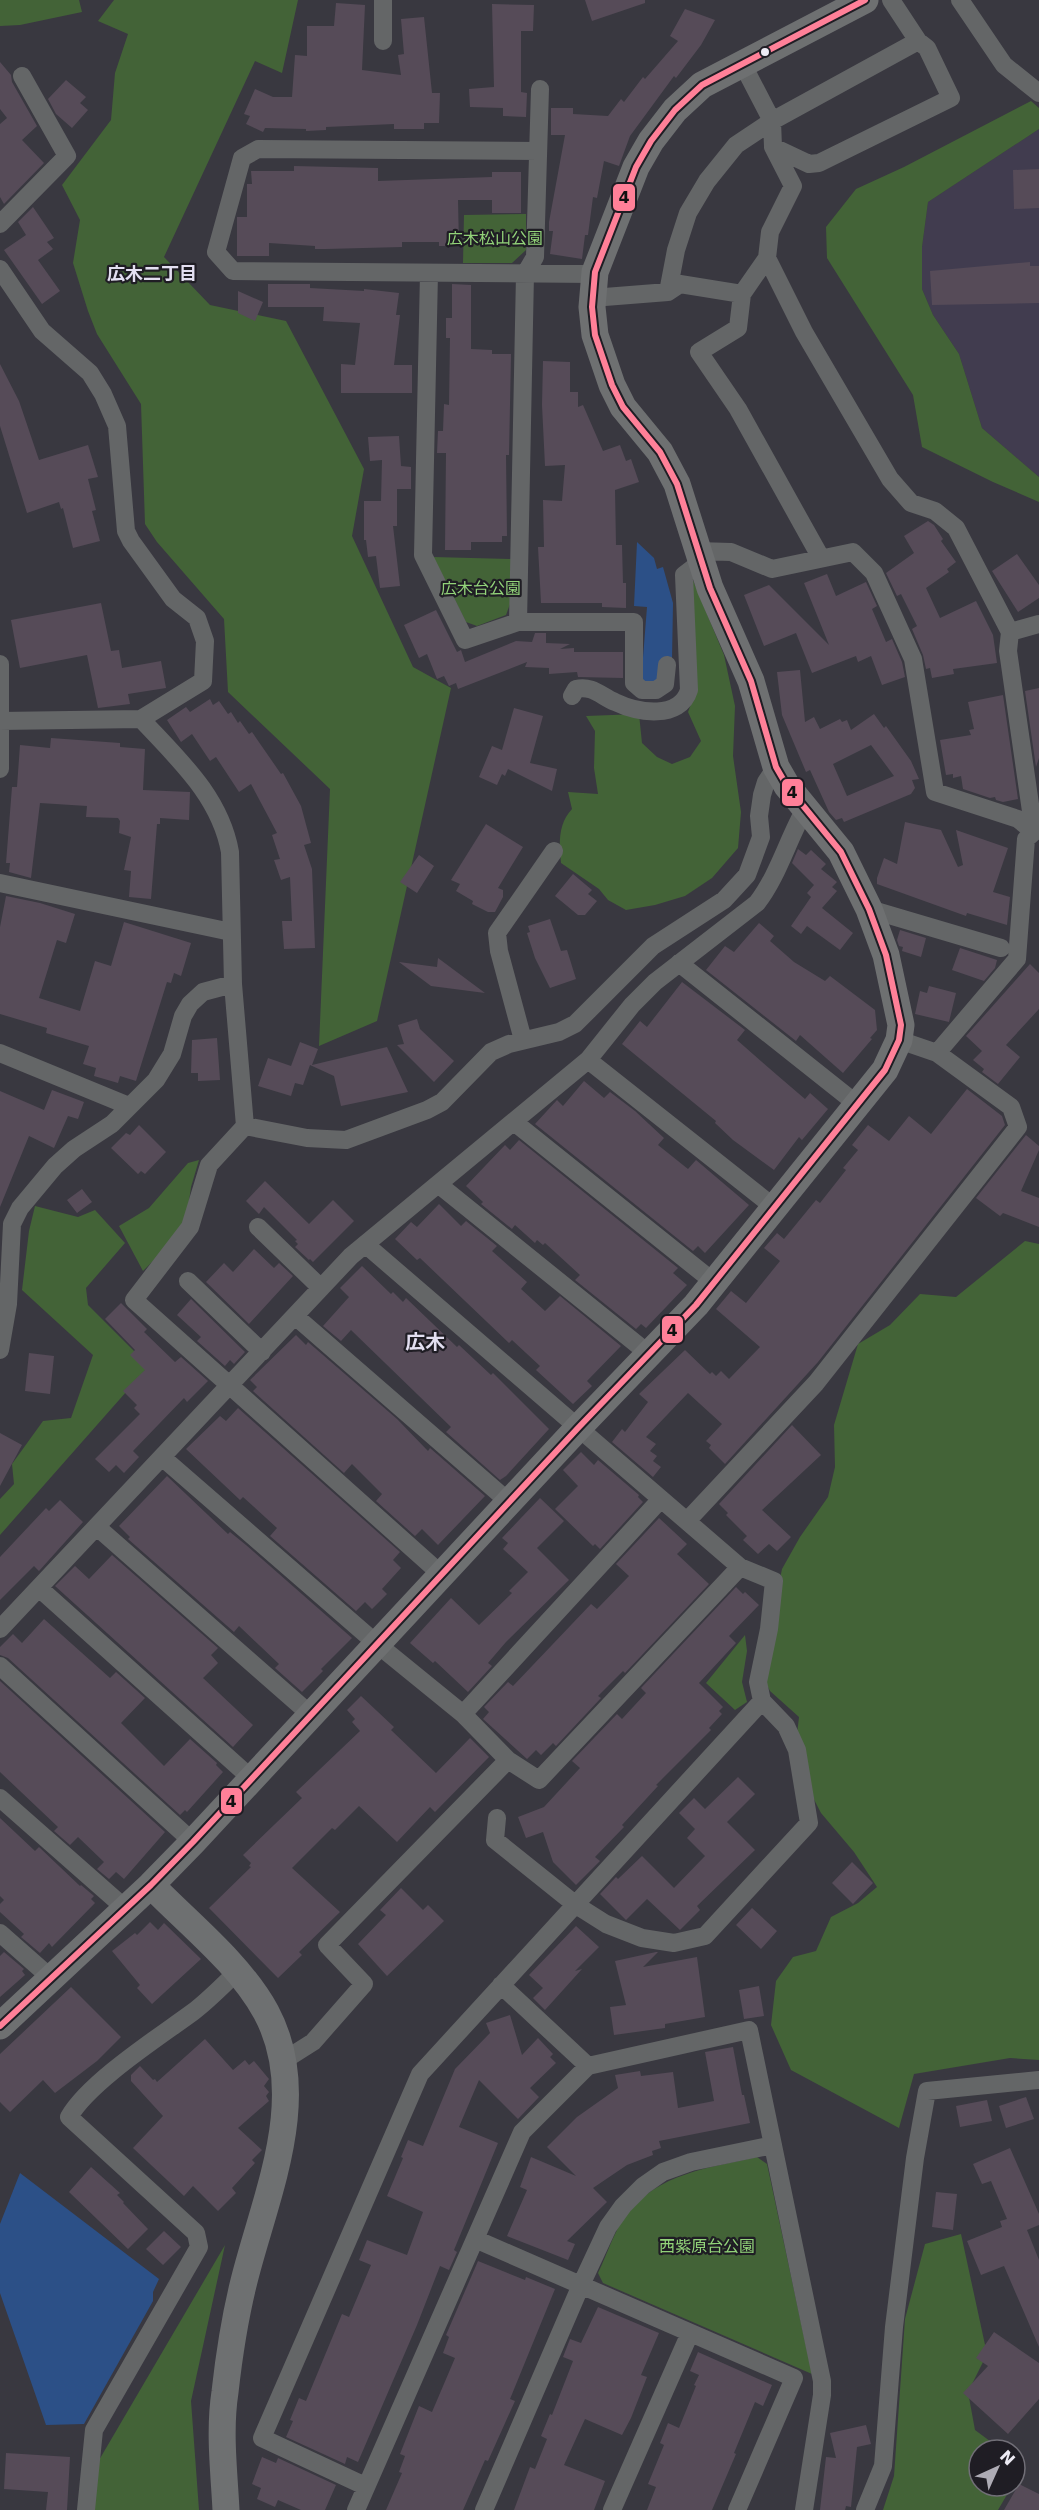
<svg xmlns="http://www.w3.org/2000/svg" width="1039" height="2510" font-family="'DejaVu Sans','Noto Sans JP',sans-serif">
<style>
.built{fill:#413c4f}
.green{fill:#436337}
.water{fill:#2c5087}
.building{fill:#564b58;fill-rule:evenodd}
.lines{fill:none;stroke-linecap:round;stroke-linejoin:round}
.street{stroke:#646667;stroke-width:18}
.secondary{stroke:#6e7071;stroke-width:27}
.bus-1-casing{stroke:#1f1d24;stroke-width:10}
.bus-1{stroke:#ff8098;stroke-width:6}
.bus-dot{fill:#edebf4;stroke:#1f1d24;stroke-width:2}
.labels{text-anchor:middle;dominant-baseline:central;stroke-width:4.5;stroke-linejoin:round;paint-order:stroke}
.park-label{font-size:16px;fill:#92d379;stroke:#1f1d24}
.neighbourhood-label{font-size:18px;font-weight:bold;fill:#e3dff1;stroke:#1f1d24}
.quarter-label{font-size:20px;font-weight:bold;fill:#e3dff1;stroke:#1f1d24}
.line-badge{stroke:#1f1d24;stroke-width:2}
.pale-badge-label{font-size:16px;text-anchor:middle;font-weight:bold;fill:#111}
</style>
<rect width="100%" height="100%" fill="#393840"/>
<path class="built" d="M1039 129V477L982 428 959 354 933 315 922 289V247L928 202Z"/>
<path class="green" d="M0 0H79L82 12 20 25 0 26Z
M114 0H298L282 73 255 61 164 257 210 305 286 321 364 469 352 536 413 667 451 688 377 1021 319 1046 330 789 228 692 224 619 157 542 145 524 141 404 97 334 88 311 73 263 80 220 62 185 111 120 115 73 128 34 98 21Z
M1031 101 1039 108V129L928 202 922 247V289L933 315 959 354 982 428 1039 477V502L993 482 922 447 913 395 827 258 826 227 856 189 904 167Z
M526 214V250L512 263H463L464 215Z
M433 557 511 559 510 604 506 615 477 626 466 622Z
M692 578 724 655 735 706 733 756 741 812 738 848 712 878 685 896 655 905 626 910 608 900 599 889 561 863C559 843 558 824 572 809L568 792 598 794 594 768 595 731 586 716 639 714 642 743 657 757 672 764 690 757 701 741 688 712 694 696Z
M199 1160 191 1187 186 1222 164 1250 143 1271 119 1226 149 1208 188 1163Z
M35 1206 78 1217 95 1210 125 1243 86 1288 88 1305 149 1366 0 1535V1499L14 1484 12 1464 43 1421 71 1418 93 1355 22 1290 29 1231Z
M1025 1241 1039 1244V2060L1010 2058 914 2074 899 2128 791 2070 771 2025 776 1981 793 1957 816 1951 831 1917 858 1903 877 1887 854 1852 821 1813 805 1782 795 1751 799 1717 770 1691 761 1673 782 1569 800 1537 828 1497 835 1467 834 1425 858 1344 890 1325 920 1294 956 1297Z
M745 1635 747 1651 742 1682 747 1702 735 1710 706 1683Z
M757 2157 767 2164 812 2374 603 2283 598 2273C607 2255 614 2231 626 2215 658 2173 709 2168 757 2157Z
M961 2234 987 2354 968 2392 975 2430 1002 2450H979V2486H1012L998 2510H883L894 2476 905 2319 925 2244Z
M225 2245 191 2401 199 2510H85L95 2467Z"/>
<path class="water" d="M637 542 654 558 657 569 663 567 673 603 672 660 655 684 641 683 647 607 634 606Z
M20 2173 159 2279 153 2292V2301L84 2424 46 2425 0 2293V2224Z"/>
<path class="building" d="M585 0H645V3L592 21Z
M336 3 365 5 362 70 401 75 398 55 404 54 401 19 424 17 432 93H440L439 123H424V129H394V124L326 127V130L306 131V129L265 128 263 132 246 124 250 116 244 114 255 89 273 97H292L295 55 307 56V26H334Z
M492 4 534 5 533 31H521V92L527 93 526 117 503 116V108L470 107 469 89 494 87Z
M685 9 715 20 701 45 676 78 674 76 630 136 619 166 604 161 597 198 593 197 588 235H585L582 259 550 254 553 231H549V222L565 135H551V108H573V114L608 116 621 99 624 102 643 77 645 79 678 41 670 36Z
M0 62 11 75 12 82 37 126 22 140 44 163 4 204 0 197V124L7 118 0 109Z
M66 80 86 97 80 103 88 110 72 128 56 114 48 99Z
M294 166 378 168V181L492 177V172H521V213H492V200H458L459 246H439V242H402V247L326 249H315V246L269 243V256H237V217H247V184H252L251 171H294Z
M1039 169V208L1014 209 1013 170Z
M33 207 54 238 47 242 53 249 38 260 60 291 42 304 4 250 26 235 18 222Z
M1030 262V266H1039V303L932 305 930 271Z
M268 284H310V288L364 291V289L399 293 396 315H400L394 365H412V393H341V364L355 365 360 323 323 321 324 307H268Z
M452 284 471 285V349L492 350V354H511L509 455H506L507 536H502V542H471V550H445L446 453H437L438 431H443L444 404 449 405 450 338H446V318H452Z
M238 291 263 302 255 321 238 313Z
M543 361 570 362V392H578V407L583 405 603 451 620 445 626 461 631 459 639 482 615 490 616 545H622L623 583H626V608L602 607V603H541L538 547H544L543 500 562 501 565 465 545 466 542 405Z
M0 364 19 401 39 460 88 445 98 477 88 479 96 510 92 511 100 541 73 548 63 508 61 509 59 502 27 513 0 426Z
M399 436 401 466 411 467V489H397V526H393L400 586 380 588 376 556 368 557 366 540H364V501H381L382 460 370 461 368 437Z
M928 521 934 525 943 539 941 541 956 562 947 569 949 572 926 588 940 618 976 601 993 635 997 663 953 669 954 674 932 678 930 668 926 669 923 655 912 629 917 626 901 594 897 596 886 573 914 553 904 536Z
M1017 554 1039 585V598L1018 612 992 571Z
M827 574 836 596 866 582 877 606 872 609 886 642 892 639 902 662 905 677 882 685 871 656 858 662 856 656 812 673 796 633 764 646 744 595 769 585 829 645 804 583Z
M101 603 111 651 119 650 122 668 161 661 166 688 128 694 130 704 98 708 87 655 20 668 11 620Z
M436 610 457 652 461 650 465 662 516 641 532 642 535 633H546V643L570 644 560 649 574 648V652H623V678L578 677 577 672 549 674V668L525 667 527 662 458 689 456 683 449 686 444 676 437 679 427 654 419 658 404 625Z
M800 670 805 722 814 717 820 729 840 719 842 722 847 720 851 730 874 714 884 728 886 726 911 761 919 779 912 780 915 788 911 794 844 822 842 818 836 820 829 812 810 770 806 772 782 715 777 672ZM871 745 894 776 847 796 833 764Z
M1039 688V758L1036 767 1025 691Z
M1003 695 1018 799 1003 802 996 800 995 797 990 798 963 789 961 776 953 778V774L946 775 940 740 971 735 969 730 974 729 968 702Z
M210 699 213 705 219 701 228 714 231 712 238 723 240 721 249 734 252 732 281 774 283 773 301 806 311 843 304 845 312 869 315 948 284 949 282 921H292L290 877 281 880 274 860 280 859 272 835 277 833 251 784 239 792 216 757 210 761 192 734 181 742 167 720 186 707 190 712Z
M514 708 543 716 530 763 557 769 552 791 508 769 505 776 502 774 497 785 479 777 492 746 502 750Z
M51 738 120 743V747L145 749 143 790 190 792 189 820 160 818V824H157L151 899 129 897 131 871 124 870 131 837 119 833 120 821 118 818 86 817 87 806 40 803 31 878 9 872 10 863H6L12 787H17L20 745 50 748Z
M905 822 941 830 958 867 963 865 956 830 1008 848 993 892 1010 897 1007 925 967 913 966 916 877 884V878L884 858 897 864Z
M486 824 523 847 498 888 503 890V897L495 912H488L472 904 473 901 456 891 460 884 451 880Z
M798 849 806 855 811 850 826 864 821 869 837 882 832 887 837 891 822 908 853 933 840 950 807 926 801 934 791 926 811 897 807 893 814 885 792 863Z
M419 855 434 866 417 893 400 882Z
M573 874 592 890 588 894 597 901 585 915H578L555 896Z
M6 896 40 903 75 914 66 943 57 940 39 998 80 1011 95 961 111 966 124 922 191 943 181 976 174 973 171 983 167 982 136 1081 120 1076 118 1083 94 1076 96 1068 83 1064 89 1046 46 1033 47 1028 0 1014V927Z
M550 919 561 951 567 950 576 979 550 988 535 958 527 933 530 932 528 926Z
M759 923 774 936 770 941 794 962 825 981 830 976 875 1010 877 1030 870 1038 872 1039 843 1073 800 1035 796 1041 706 970 725 946 734 952Z
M900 930 926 938 921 957 902 951 903 947 899 946 897 940Z
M960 948 997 960 995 968 984 981 952 970Z
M438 958 485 993 431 986 399 962 437 967Z
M1030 964 1039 973V1009L1006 1045 1020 1057 998 1084 982 1072 984 1069 973 1060 982 1051 966 1036Z
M682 982 745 1030 737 1040 777 1075 805 1099 810 1093 828 1109 802 1140 799 1137 774 1170 733 1140 715 1123 716 1121 622 1044 640 1021 647 1027Z
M929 986 956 993 949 1022 915 1014 920 991 927 993Z
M417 1019 420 1029 454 1061 434 1082 397 1045 404 1044 398 1025Z
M217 1038 220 1080 198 1081V1073H191L192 1040Z
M300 1042 318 1049 312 1065 387 1047 408 1092 341 1106 334 1076 310 1065 303 1085 295 1083 291 1096 258 1086 268 1058 291 1066Z
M584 1081 604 1098 610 1092 635 1111 664 1138 658 1145 688 1169 696 1160 749 1205 705 1253 698 1246 693 1251 535 1124 557 1100 563 1106Z
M967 1089 1002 1116 1005 1125 818 1362 725 1464 709 1448 711 1445 706 1441 722 1424 688 1393 646 1437 656 1444 650 1451 657 1456 653 1461 661 1467 653 1477 612 1442 622 1429 625 1432 648 1402 639 1394 685 1350 710 1374 712 1372 716 1376 721 1371 729 1379 760 1347 716 1309 731 1291 746 1303 780 1261 764 1248 777 1233 784 1239 816 1200 820 1203 846 1170 843 1168 858 1150 852 1145 868 1125 889 1141 909 1116 931 1134Z
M52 1090 84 1102 78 1119 68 1116 54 1148 29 1136 0 1207V1091L44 1110Z
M139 1125 166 1152 145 1174 141 1171 138 1174 111 1148 126 1133 130 1135Z
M1026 1135 1039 1146V1150L1021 1191 1039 1198V1227L1003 1213 1000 1216 976 1198Z
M519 1140 678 1268 673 1273 687 1285 646 1328 641 1324 636 1329 575 1280 580 1275 545 1243 543 1245 537 1240 535 1243 515 1225 512 1229 481 1204 483 1202 466 1186 505 1145 510 1150Z
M265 1181 309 1224 333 1200 354 1221 313 1262 310 1259 309 1260 295 1247 298 1244 295 1241 297 1240 264 1207 259 1214 246 1201Z
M82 1189 92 1202 77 1213 67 1200Z
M439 1204 461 1226 466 1221 497 1246 492 1251 527 1282 521 1289 545 1311 560 1296 621 1346 587 1381 592 1386 573 1404 536 1370 540 1366 512 1340 509 1343 420 1258 417 1260 395 1239 411 1222 417 1227Z
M254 1249 274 1268 279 1263 293 1276 249 1324 206 1282 224 1263 233 1272Z
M362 1266 391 1294 393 1292 403 1302 406 1298 457 1347 459 1345 491 1375 493 1373 549 1429 506 1476 500 1480 446 1432 451 1427 351 1330 341 1341 323 1326 349 1297 340 1288Z
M191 1299 245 1352 234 1364 230 1360 225 1366 197 1341 201 1337 177 1315Z
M121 1303 147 1329 144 1332 175 1362 181 1357 208 1381 187 1402 184 1398 133 1451 139 1457 124 1473 116 1465 109 1472 95 1459 140 1414 134 1408 137 1405 123 1391 145 1370 130 1355 135 1350 105 1319Z
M296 1335 306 1345 308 1342 397 1419 428 1451 430 1448 485 1496 438 1545 422 1529 415 1536 376 1501 382 1494 352 1464 344 1473 253 1391 257 1387 250 1380Z
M29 1353 54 1356 50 1394 25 1391Z
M238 1408 400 1552 393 1560 401 1568 382 1589 387 1594 372 1609 365 1602 356 1611 270 1536 277 1528 243 1497 240 1500 186 1449 220 1416 226 1421Z
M792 1425 821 1455 762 1510 791 1537 777 1551 769 1544 758 1554 743 1540 747 1536 726 1515 728 1513 719 1504Z
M0 1433 22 1445 0 1486Z
M581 1452 594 1465 598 1460 639 1495 638 1497 643 1502 600 1549 595 1544 593 1546 555 1509 578 1486 563 1470Z
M167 1476 228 1534 230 1532 246 1545 352 1638 321 1669 323 1671 302 1692 275 1668 279 1664 239 1626 234 1632 128 1539 130 1537 119 1526Z
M540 1498 564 1521 537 1548 569 1580 506 1642 488 1663 492 1666 468 1692 435 1661 433 1663 410 1643 451 1598 479 1625 512 1593 509 1591 528 1572 503 1549 508 1543 502 1538Z
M60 1500 83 1522 39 1571 34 1566 0 1600V1557L46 1508 49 1511Z
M659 1518 687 1544 677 1554 709 1584 625 1673 623 1671 598 1696 601 1698 556 1746 553 1743 541 1755 536 1750 527 1759 483 1719 489 1712 484 1707 508 1682 513 1686 591 1604 597 1609 629 1576 616 1564Z
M112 1555 218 1648 211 1655 218 1663 203 1678 253 1725 233 1747 55 1586 75 1566 89 1579Z
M736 1587 743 1594 745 1592 759 1605 729 1636 736 1643 699 1683 723 1707 719 1711 722 1714 709 1728 711 1730 656 1785 658 1786 622 1825 624 1827 595 1857 600 1861 576 1885 553 1862 543 1832 526 1838 518 1817 544 1807 580 1768 572 1761 617 1714 622 1719 646 1693 641 1688Z
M44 1619 110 1678 116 1672 145 1698 121 1723 164 1766 190 1739 217 1763 216 1765 223 1772 187 1812 185 1810 180 1815 8 1658 0 1655V1647L13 1634 22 1643Z
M0 1681 165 1832 124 1879 116 1872 109 1879 97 1869 104 1862 78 1837 70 1845 54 1831 58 1827 0 1772Z
M361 1696 394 1727 391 1730 436 1773 470 1738 489 1757 435 1812 430 1807 397 1842 359 1806 335 1830 332 1828 292 1868 340 1912 299 1952 302 1955 278 1978 209 1908 251 1867 249 1866 251 1863 243 1855 302 1798 296 1792 360 1731 352 1722 355 1719 347 1710Z
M738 1777 755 1794 727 1822 755 1850 697 1906 700 1910 680 1930 647 1899 626 1920 600 1894 616 1877 618 1879 642 1856 674 1888 705 1856 687 1838 695 1829 679 1813 694 1798 705 1809Z
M0 1818 35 1851 39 1847 80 1886 81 1885 94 1896 91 1899 95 1903 52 1947 49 1943 40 1953 21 1937 24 1934 0 1912V1904L4 1900 0 1896Z
M852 1862 873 1883 853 1904 832 1883Z
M401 1888 423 1910 428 1905 444 1921 387 1976 358 1944 386 1915 380 1910Z
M752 1908 777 1931 761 1949 736 1925Z
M150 1922 158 1930 164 1923 201 1959 152 2004 137 1988 140 1985 112 1951 135 1933 137 1935Z
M576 1926 599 1947 575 1971 582 1969 545 2010 533 1998 543 1988 529 1975Z
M4 1952 24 1969 22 1971 25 1975 0 1997V1956Z
M656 1952H658L643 1967 697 1957 705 2017 665 2024V2028L614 2035 610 2007 626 2005 615 1961Z
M759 1986 764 2016 744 2019 739 1990Z
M71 1987 121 2037 97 2061 55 2093 43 2080 10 2112 0 2102V2054Z
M510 2015 522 2055 538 2038 553 2054 550 2057 556 2063 530 2088 539 2097 518 2119 479 2080 459 2127 498 2143 454 2250 457 2252 449 2270 440 2266 417 2325 358 2462 347 2457 345 2464 286 2437 293 2421 290 2420 299 2398 306 2401 342 2314 349 2317 371 2265 359 2260 367 2240 407 2255 423 2212 387 2196 403 2158 401 2157 408 2140 423 2146 455 2069 490 2033 486 2023Z
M205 2039 233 2070 245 2060 249 2065 254 2061 269 2079 264 2086 269 2092 266 2096 269 2101 238 2128 262 2150 252 2160 255 2163 232 2188 236 2193 218 2211 193 2186 184 2196 133 2148 163 2116 131 2081V2075L140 2066 153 2080 155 2079 157 2082Z
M733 2047 742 2095H744L750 2123 659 2141 661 2148 652 2151 653 2155 627 2165 593 2188 607 2202 567 2241 575 2244 568 2260 507 2236 527 2190 520 2187 531 2157 576 2176 547 2147 577 2117 618 2088 615 2075 640 2071 641 2076 673 2072 678 2108 714 2101 705 2052Z
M1026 2097 1034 2119 1006 2128 999 2106Z
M987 2100 992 2121 960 2127 956 2106Z
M1010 2148 1039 2214V2225L1027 2230 1039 2260V2347L1004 2266 981 2275 967 2241 1002 2227 1000 2221 1007 2219 991 2181 982 2184 973 2164Z
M91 2167 120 2193 117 2195 124 2202 123 2203 148 2229 128 2249 69 2192Z
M936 2192 957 2194 953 2230 932 2227Z
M164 2231 181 2247 163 2265 146 2249Z
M478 2261 525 2280 526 2277 555 2289 510 2399 515 2401 488 2461 485 2460 463 2510H386L402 2473 399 2472 405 2456 400 2454 419 2406 432 2412 455 2358 443 2353 449 2337 446 2335Z
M598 2307 659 2333 641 2375 647 2377 631 2418 622 2435 585 2419 564 2465 605 2481 594 2510H514L530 2467 535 2469 547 2439 541 2436 550 2414 552 2415 573 2361 563 2357 570 2339 581 2343Z
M994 2332 1039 2363V2399L1008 2434 963 2393 988 2366 976 2358Z
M698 2352 772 2385 763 2406 755 2402 734 2453 736 2454 712 2510H647L656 2487 648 2484 664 2445 660 2443 668 2423 679 2428 696 2386 694 2385 699 2375 690 2371Z
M866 2425 871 2444 857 2447 851 2507 846 2506 845 2510H820L826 2457 836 2458 830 2433Z
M6 2453 70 2457 67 2510H46L48 2492 4 2489Z
M262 2457 276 2463 278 2458 336 2485 325 2510H301L278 2500 275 2507 257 2499 261 2488 252 2484Z
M1019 2484 1039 2494V2510H1004Z"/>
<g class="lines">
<path class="street" d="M383 0V41
M960 0 1004 65 1039 93
M773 147 809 164 819 163 951 98 927 48 918 41 891 0
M538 151 258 149 242 158 216 252 233 271 595 274
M0 224 67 156 22 76
M767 258 770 232 793 186 773 147 772 121 918 41
M0 269 42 331 90 373 103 394 117 426 126 531 131 541 173 599 197 618 205 641 203 681 141 719 0 721
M429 273 423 555 465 640 518 622H634V683L642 690H656L665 684 667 665
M668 292 676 250 688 213 707 181 736 145 772 121 742 63
M742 294 738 328 699 352 738 409 821 558
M592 298 668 292 680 284 742 294 767 258 804 332 890 479 911 503 935 511 956 528 1010 632 1008 651 1034 832 1026 839 1017 959 937 1053
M697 551 731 552 772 569 853 552 874 573 913 659 935 792 1018 819 1034 832 1037 831
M518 622 525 274 535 257 540 89
M1010 632 1039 624
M0 664V769
M572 696 576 689C592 685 601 696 615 702 638 713 680 720 689 690L684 575 701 562
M141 719C178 759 220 796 230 852L233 984 245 1126 307 1138 346 1140 427 1110 442 1102 491 1052 509 1044 559 1032 575 1024 653 946 724 900 747 875 761 837 759 816 762 795 766 782 776 767
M0 883 231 932
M869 909 1001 948
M679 963 858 1105
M523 1040 499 951 497 933 554 851
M0 1053 129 1106
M588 1060 775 1208
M514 1122 715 1283
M245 1126 209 1165 190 1227 134 1300 442 1575
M438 1184 649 1354
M258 1227 321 1288
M365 1244 740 1567 774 1581 769 1629 758 1682 762 1701
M188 1281 262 1352
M295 1316 509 1502
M0 1350 8 1304 12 1224 20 1208 55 1166 74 1149 112 1124 156 1080 172 1054 183 1016 190 1004 203 992 233 984
M163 1458 377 1644 463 1714 508 1760 539 1780 740 1567
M687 1521 816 1383 1018 1127 1011 1107 937 1053 899 1040
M97 1527 311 1715
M39 1588 252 1779
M0 1629 351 1256 588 1060 632 1005 655 982 757 903C778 876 788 839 805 809
M0 1666 193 1842
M463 1714 661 1499
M0 1798 126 1909
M0 1933 51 1978
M501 1985 588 2066 749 2030 822 2381V2395L804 2510
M283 2061 313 2042 364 1984 327 1945 508 1760
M475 2239 794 2378 737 2510
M365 2486 262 2438 420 2074 762 1701 786 1726 797 1750 809 1823 705 1936 674 1943 642 1938 606 1924 576 1905 495 1840 497 1818
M86 2510 94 2430 199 2247 196 2233 69 2117C89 2082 159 2037 193 2012 209 2000 223 1985 238 1971
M356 2510 522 2132 588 2066
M484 2510 581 2285 608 2227 623 2206 643 2186 663 2172 691 2162 773 2145
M612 2510 690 2333
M865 2510 883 2466 894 2327 915 2158 927 2091 1039 2080"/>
<path class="secondary" d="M151 1885C190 1925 239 1963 266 2012 312 2097 265 2196 244 2281 235 2317 229 2356 225 2392 219 2431 224 2471 226 2510
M0 2026 151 1885 193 1842 578 1428 696 1305 885 1070 899 1040 901 1025 886 955 869 909 841 852 787 786 776 767 751 681 710 588 677 484 660 452 623 407 612 385 595 335 592 307 595 272 636 167 651 141 675 110 702 85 865 0"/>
<defs>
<path id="bus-1" d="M0 2026 151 1885 193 1842 578 1428 696 1305 885 1070 899 1040 901 1025 886 955 869 909 841 852 787 786 776 767 751 681 710 588 677 484 660 452 623 407 612 385 595 335 592 307 595 272 636 167 651 141 675 110 702 85 865 0"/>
</defs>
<use href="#bus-1" class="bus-1-casing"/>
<use href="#bus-1" class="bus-1"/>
</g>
<circle class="bus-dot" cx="765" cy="52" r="5"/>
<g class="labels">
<g class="park-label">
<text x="495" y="238">広木松山公園</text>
<text x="481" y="588">広木台公園</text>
<text x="707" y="2246">西紫原台公園</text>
</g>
<g class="neighbourhood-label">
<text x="152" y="273">広木二丁目</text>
</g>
<g class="quarter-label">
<text x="425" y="1342">広木</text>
</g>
</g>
<g class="line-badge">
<rect x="612" y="183" width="24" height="29" rx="6" fill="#ff8098"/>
<rect x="781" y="778" width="23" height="29" rx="6" fill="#ff8098"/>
<rect x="661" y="1315" width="23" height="29" rx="6" fill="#ff8098"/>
<rect x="220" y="1787" width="23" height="28" rx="6" fill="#ff8098"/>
</g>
<g class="pale-badge-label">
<text x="624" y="203">4</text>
<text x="792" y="798">4</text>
<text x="672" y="1336">4</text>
<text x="231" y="1807">4</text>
</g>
<g transform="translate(997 2468) rotate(45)"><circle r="28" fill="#1f1d24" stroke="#716f77" stroke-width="1.5"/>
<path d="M0-4.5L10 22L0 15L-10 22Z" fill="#aeacb5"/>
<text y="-9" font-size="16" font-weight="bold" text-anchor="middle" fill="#edebf4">N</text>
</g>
</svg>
